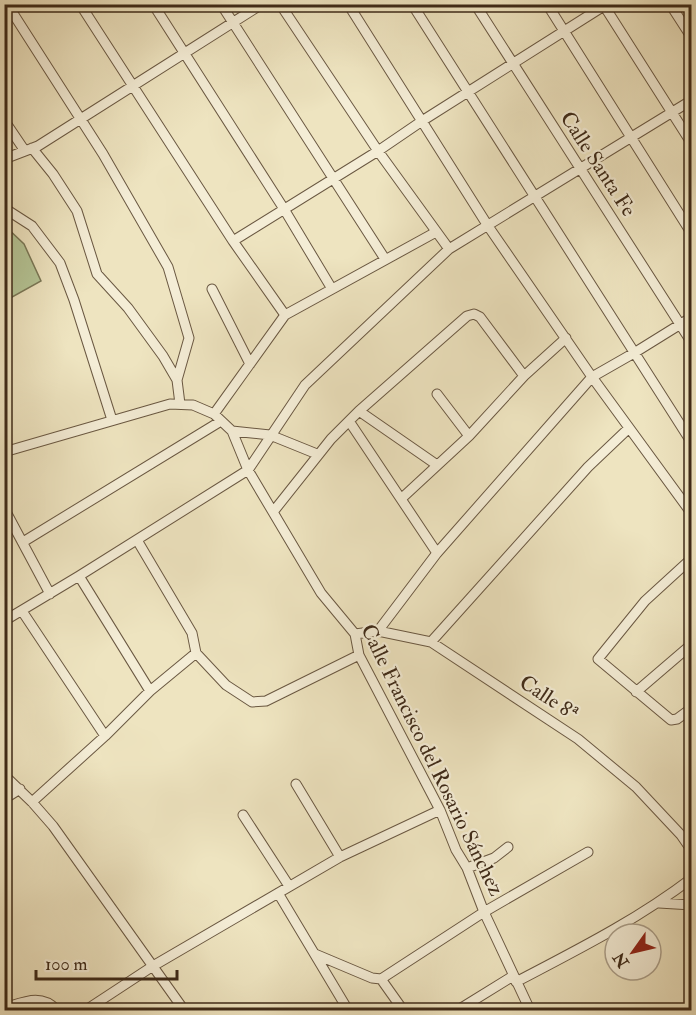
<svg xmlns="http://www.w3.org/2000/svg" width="696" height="1015" font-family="'IM FELL Double Pica',serif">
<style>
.green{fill:#b5c596;stroke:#7a7857;stroke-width:1.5}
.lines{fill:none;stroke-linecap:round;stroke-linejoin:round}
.street-casing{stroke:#6a5842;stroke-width:11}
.street{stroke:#f4edd6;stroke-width:9}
.labels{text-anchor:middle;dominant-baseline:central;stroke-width:4.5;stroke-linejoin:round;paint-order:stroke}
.street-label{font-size:21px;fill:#3e2a18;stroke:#f4edd6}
</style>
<rect width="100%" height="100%" fill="#eee4c0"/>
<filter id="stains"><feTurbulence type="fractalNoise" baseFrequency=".00333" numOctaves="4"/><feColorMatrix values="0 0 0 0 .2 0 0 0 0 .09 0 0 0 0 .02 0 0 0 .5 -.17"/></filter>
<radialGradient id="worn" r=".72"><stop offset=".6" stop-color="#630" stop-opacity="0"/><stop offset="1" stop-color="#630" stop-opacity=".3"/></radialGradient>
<path class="green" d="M4 225 24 244 41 281 5 301Z"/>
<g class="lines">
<defs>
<path id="street" d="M7 4 103 154 168 267 189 338 177 380
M80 4 233 241 285 315
M153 4 284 209 332 289
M221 4 385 259
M280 4 378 151 449 249 692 100
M348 4 488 226 592 377 692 514
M412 4 692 443
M475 4 692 343
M547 4 692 234
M603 4 692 144
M670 4 692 38
M4 120 25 151
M32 148 53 174 77 211 97 274 128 308 163 356 177 380 180 404
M4 159 38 146 262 4
M4 208 32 226 60 263 74 300 112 420
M233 241 378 151 422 121 607 4
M212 289 250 364
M437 394 469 436
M359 411 437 465
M214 414 285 315 436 232
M349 421 437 553
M232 431 270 435 317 454
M4 452 170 404 193 405 214 414 232 431 248 470 321 593 355 634 359 655 440 810 456 850 467 868 484 912 530 1010
M402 498 469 436 524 376 566 338
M4 508 50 594
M273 512 331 439 359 411 467 316 474 314 480 317 524 376
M137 540 192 633 196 653
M23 542 221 421
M692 558 645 601 598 659 671 720 677 719 692 708
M79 576 150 691
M22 611 105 736
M4 621 79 576 248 470 305 385 449 249
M378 631 437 553 592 377 634 353 692 317
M355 634 378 631 431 642 578 739 636 787 681 835 692 851
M431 642 588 467 629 428
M636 692 692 644
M4 775 32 802 53 826 184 1010
M296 784 340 857
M4 799 20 789
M32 802 105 736 150 691 196 653 226 685 252 702 266 701 359 655
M243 815 289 886
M467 868 494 858 508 847
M278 893 348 1010
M659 903 692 905
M315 954 372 978 381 979 484 912 588 852
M381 979 403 1010
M516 982C577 950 637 920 692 878
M4 1008C24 1002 41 993 57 1010
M86 1010 153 966 340 857 440 810
M458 1010 513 976"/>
</defs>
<use href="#street" class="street-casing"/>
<use href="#street" class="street"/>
</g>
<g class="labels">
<g class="street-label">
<text transform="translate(598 164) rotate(57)">Calle Santa Fe</text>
<text transform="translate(549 698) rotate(33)">Calle 8ª</text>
<text transform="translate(432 760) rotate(64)">Calle Francisco del Rosario Sánchez</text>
</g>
</g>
<rect width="696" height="1015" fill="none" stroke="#eee4c0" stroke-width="24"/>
<rect x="6" y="6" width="684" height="1003" fill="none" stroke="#3e2a18" stroke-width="3"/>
<rect x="12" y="12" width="672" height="991" fill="none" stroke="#3e2a18" stroke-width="1.5"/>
<g transform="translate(633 952) rotate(236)"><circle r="28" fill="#f4edd6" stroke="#ab9f8a" stroke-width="1.5"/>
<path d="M0-4.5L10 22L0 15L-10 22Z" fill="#8f2418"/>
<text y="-9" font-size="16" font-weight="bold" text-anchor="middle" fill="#3e2a18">N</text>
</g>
<path d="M36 970v9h141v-9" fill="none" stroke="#3e2a18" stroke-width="3"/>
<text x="45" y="970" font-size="18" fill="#3e2a18" stroke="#f4edd6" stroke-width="4.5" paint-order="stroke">100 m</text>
<rect width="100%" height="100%" filter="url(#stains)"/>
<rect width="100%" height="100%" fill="url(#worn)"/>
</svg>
